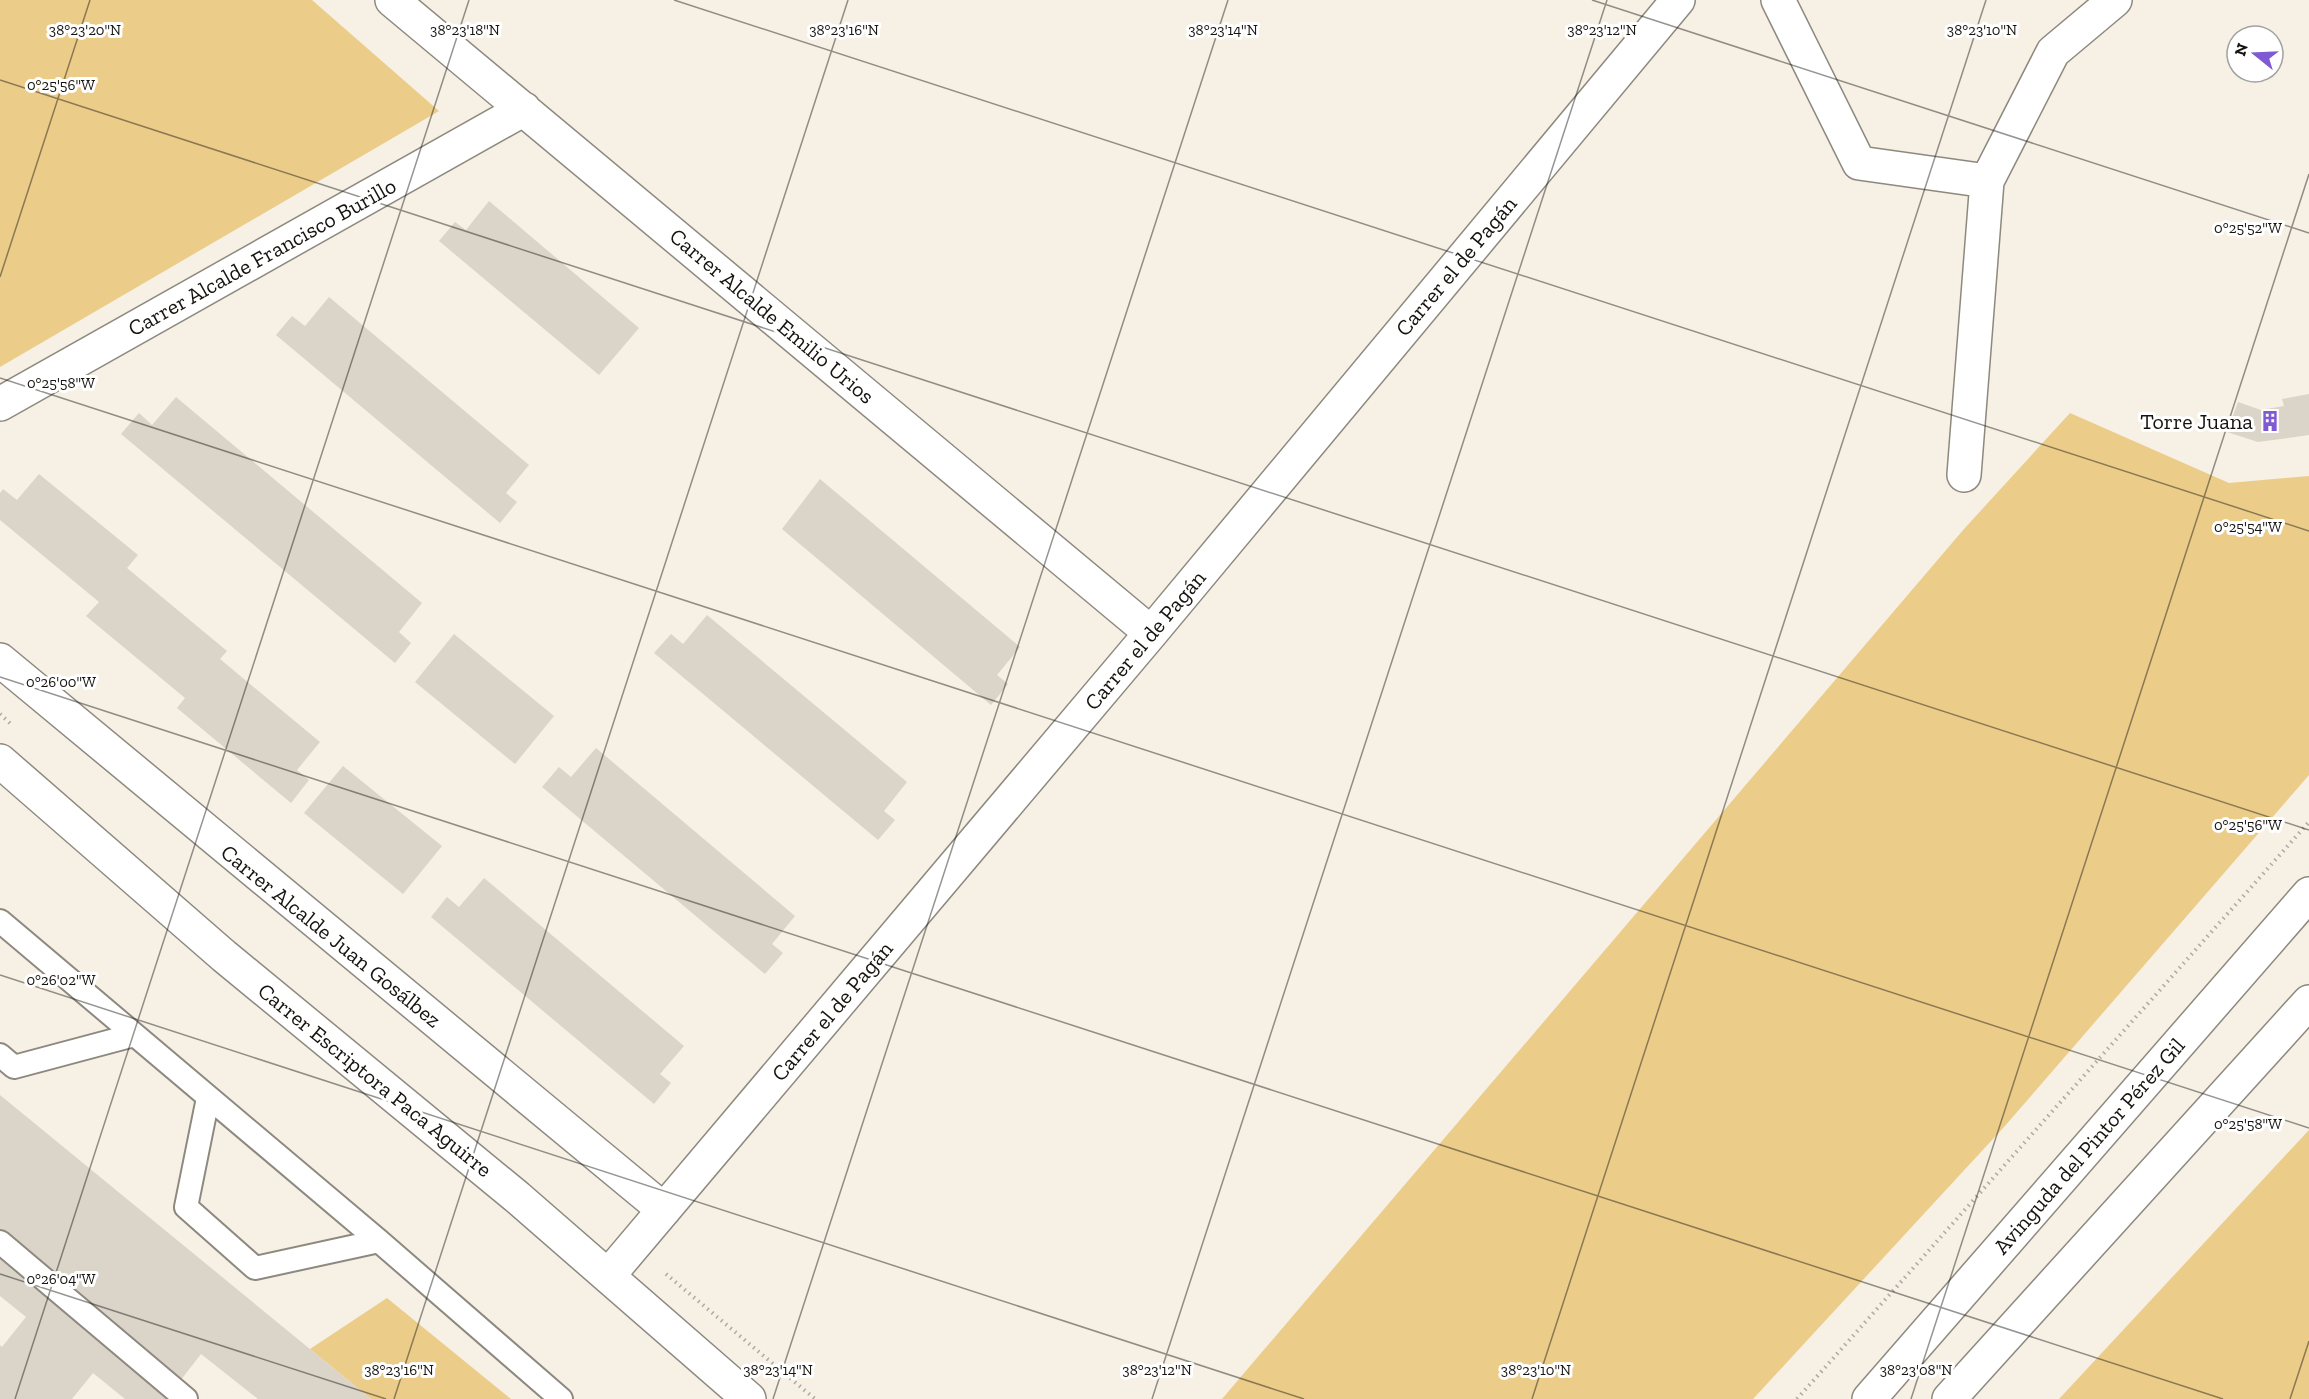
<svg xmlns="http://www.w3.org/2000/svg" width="2309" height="1399" font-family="'Zilla Slab',serif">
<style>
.green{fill:#eccc89}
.building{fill:#dad4c9}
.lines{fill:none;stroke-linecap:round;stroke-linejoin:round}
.lane-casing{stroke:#8e897f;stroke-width:26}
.street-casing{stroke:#8e897f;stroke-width:36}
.secondary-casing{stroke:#8e897f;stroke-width:36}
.path{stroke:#aeaaa1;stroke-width:4;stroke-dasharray:1.5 4.5;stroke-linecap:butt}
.lane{stroke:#fff;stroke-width:22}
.street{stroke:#fff;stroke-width:33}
.secondary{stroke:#fff;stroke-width:33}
.ticks{fill:none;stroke:#15130f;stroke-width:1.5;stroke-opacity:0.45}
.labels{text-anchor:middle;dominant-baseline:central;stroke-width:6;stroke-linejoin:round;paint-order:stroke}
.street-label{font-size:22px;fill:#15130f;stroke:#fff}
.poi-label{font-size:22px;fill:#15130f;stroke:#fff;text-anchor:end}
.ticks-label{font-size:15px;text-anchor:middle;fill:#15130f;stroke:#fff;stroke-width:6;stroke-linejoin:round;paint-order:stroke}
</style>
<rect width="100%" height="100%" fill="#f6f0e5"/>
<path class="green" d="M0 0H312L439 111 0 367Z
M2070 413 2229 483 2309 476V775L2004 1127 1753 1399H1222L1964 529Z
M2309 1130V1399H2059Z
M387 1298 511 1399H371L310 1349Z"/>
<path class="building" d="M489 201 639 328 599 375 439 241 455 222 466 230Z
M329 297 529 465 506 493 517 502 500 523 276 335 292 316 305 326Z
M2309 394V435L2258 442 2227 432 2238 402 2261 410 2284 406 2282 399Z
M176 397 422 603 399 632 411 643 395 663 121 434 139 413 152 425Z
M39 474 138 555 127 568 227 651 220 659 320 742 297 770 309 780 291 803 177 708 185 698 86 616 99 602 0 520V493L3 489 17 500Z
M820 479 1020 647 997 675 1008 684 991 705 782 529Z
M707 615 907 782 884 811 895 820 878 840 654 653 671 634 683 644Z
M454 634 554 716 515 764 415 682Z
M596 748 795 916 772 944 783 953 765 974 542 787 559 767 571 777Z
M343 766 442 846 403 894 304 813Z
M484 878 684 1046 660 1074 671 1083 654 1104 431 917 447 897 459 907Z
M0 1095 371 1399H258L201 1354 166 1399H125L93 1373 72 1399H0V1345L2 1347 26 1317 0 1296Z"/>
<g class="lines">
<defs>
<path id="lane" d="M0 921 379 1241 561 1399
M0 1055 14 1067 134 1035
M208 1098 186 1207 255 1268 379 1241
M0 1242 186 1399"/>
<path id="street" d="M392 0 1151 633
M1778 0 1859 163 1987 181
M0 404 524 109
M1964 475 1987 181 2053 52 2115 0
M0 660 664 1210
M0 761 224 956 517 1197 749 1399
M608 1276 1151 633 1678 0"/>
<path id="secondary" d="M1869 1399 2309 894
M1949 1399 2309 1002"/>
</defs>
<use href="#lane" class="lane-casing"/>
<use href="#street" class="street-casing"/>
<use href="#secondary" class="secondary-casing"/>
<path class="path" d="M0 714 12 725
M666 1274 815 1399
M1797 1399 2309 822"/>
<use href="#lane" class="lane"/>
<use href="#street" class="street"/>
<use href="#secondary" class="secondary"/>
</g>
<path class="ticks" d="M674 0 2309 531M1592 0 2309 233M0 80 2309 830M0 277 90 0M0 378 2309 1128M0 677 2223 1399M0 975 1304 1399M0 1274 386 1399M15 1399 469 0M394 1399 848 0M773 1399 1228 0M1152 1399 1607 0M1532 1399 1986 0M1911 1399 2309 174M2290 1399 2309 1341"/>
<defs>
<symbol id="building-bare" viewBox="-9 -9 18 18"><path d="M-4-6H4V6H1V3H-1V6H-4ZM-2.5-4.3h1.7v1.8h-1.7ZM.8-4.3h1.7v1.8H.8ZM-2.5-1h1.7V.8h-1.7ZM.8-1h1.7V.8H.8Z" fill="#805ad3" stroke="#fff" stroke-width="2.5" paint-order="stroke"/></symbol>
</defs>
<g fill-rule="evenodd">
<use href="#building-bare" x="2255" y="406" width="30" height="30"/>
</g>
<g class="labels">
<g class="street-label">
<text transform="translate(262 257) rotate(-29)">Carrer Alcalde Francisco Burillo</text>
<text transform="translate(1456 266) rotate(-50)">Carrer el de Pagán</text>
<text transform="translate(772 316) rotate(40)">Carrer Alcalde Emilio Urios</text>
<text transform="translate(1145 640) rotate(-50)">Carrer el de Pagán</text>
<text transform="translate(331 936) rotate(39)">Carrer Alcalde Juan Gosálbez</text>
<text transform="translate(832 1011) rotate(-50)">Carrer el de Pagán</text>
<text transform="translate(375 1080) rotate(39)">Carrer Escriptora Paca Aguirre</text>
<text transform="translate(2089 1146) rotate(-49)">Avinguda del Pintor Pérez Gil</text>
</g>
<g class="poi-label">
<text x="2253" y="421">Torre Juana</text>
</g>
</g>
<g class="ticks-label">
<text x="85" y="35">38°23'20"N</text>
<text x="465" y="35">38°23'18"N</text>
<text x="844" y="35">38°23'16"N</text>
<text x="1223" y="35">38°23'14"N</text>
<text x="1602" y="35">38°23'12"N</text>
<text x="1982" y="35">38°23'10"N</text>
<text x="61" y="90">0°25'56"W</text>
<text x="2248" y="233">0°25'52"W</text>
<text x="61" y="388">0°25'58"W</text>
<text x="2248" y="532">0°25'54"W</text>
<text x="61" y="687">0°26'00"W</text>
<text x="2248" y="830">0°25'56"W</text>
<text x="61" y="985">0°26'02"W</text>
<text x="2248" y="1129">0°25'58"W</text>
<text x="61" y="1284">0°26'04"W</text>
<text x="399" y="1375">38°23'16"N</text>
<text x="778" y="1375">38°23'14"N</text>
<text x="1157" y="1375">38°23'12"N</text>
<text x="1536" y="1375">38°23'10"N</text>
<text x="1916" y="1375">38°23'08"N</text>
</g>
<g transform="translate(2255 54) rotate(288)"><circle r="28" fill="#ffffff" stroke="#a1a19f" stroke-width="1.5"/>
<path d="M0-4.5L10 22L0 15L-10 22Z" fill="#805ad3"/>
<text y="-9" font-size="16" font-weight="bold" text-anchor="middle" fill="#15130f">N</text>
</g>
</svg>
